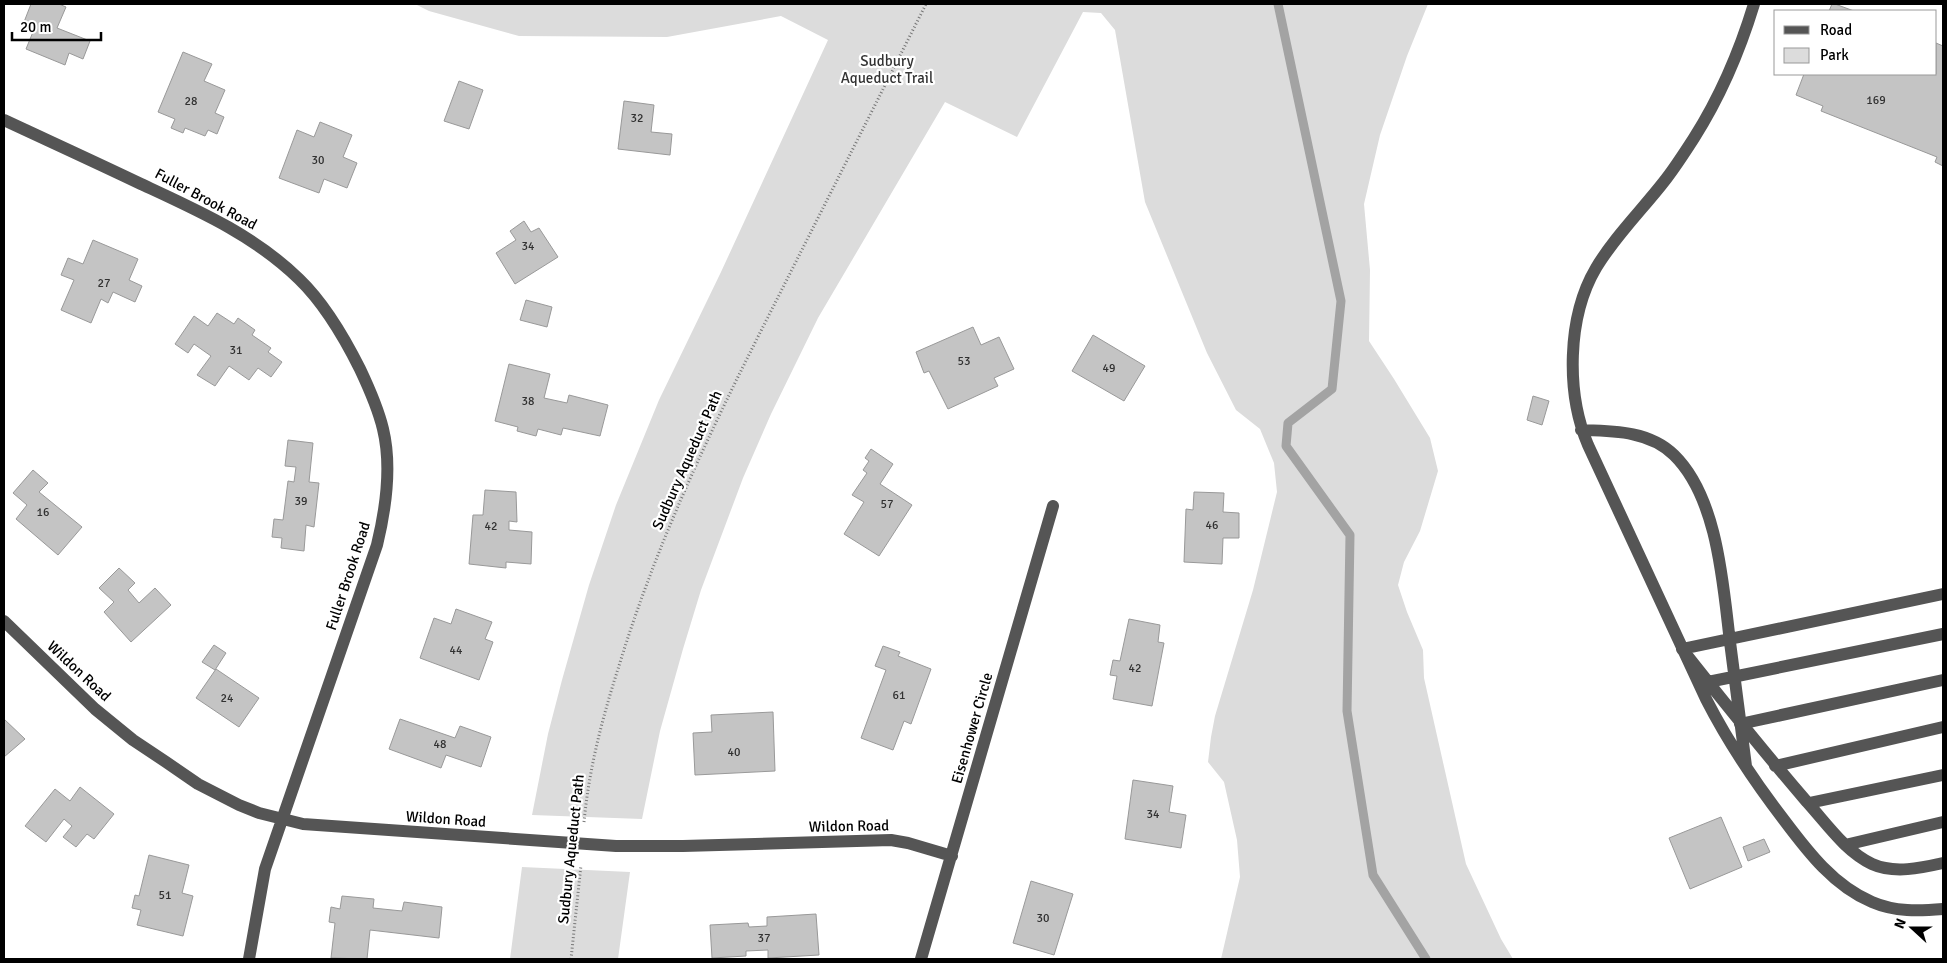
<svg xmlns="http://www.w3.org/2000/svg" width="1947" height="963" font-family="Signika,sans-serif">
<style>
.green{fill:#dcdcdc}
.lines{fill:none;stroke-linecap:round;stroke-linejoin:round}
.stream{stroke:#a3a3a3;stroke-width:9}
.building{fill:#c4c4c4;stroke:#999}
.path{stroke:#777;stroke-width:3;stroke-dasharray:1 2.5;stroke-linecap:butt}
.minor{stroke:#555;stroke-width:12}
.labels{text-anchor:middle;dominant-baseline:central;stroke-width:4.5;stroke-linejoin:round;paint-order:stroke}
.number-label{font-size:12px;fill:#313131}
.park-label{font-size:15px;fill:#333;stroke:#fff}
.street-label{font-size:15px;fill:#000;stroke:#fff}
</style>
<rect width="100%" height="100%" fill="#fff"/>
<path class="green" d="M415 4H1428L1407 56 1380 135 1364 204 1370 270 1369 341 1394 379 1430 438 1438 471 1420 531 1404 562 1398 585 1407 612 1423 650 1424 678 1466 864 1501 939 1513 959H1221L1240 877 1237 840 1224 782 1208 762 1211 737 1215 716 1253 590 1277 492 1274 463 1260 429 1236 410 1207 353 1145 202 1115 30 1101 13 1083 12 1017 137 945 102 818 318 771 414 743 478 701 590 683 649 660 731 642 819 532 815 548 734 562 680 589 585 616 505 659 400 721 272 828 40 781 16 667 37 519 36 429 11Z
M522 867 630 872 618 959H510Z"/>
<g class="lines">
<path class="stream" d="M1278 4 1341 301 1332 389 1288 423 1286 446 1350 535 1347 711 1373 875 1426 959"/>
</g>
<path class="building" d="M31 4H59L66 7 57 28 90 41 83 59 69 53 65 65 26 49 35 27 24 22Z
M1832 4H1835L1854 11H1829Z
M1936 43 1943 46V166L1935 162 1937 157 1821 111 1823 106 1796 95 1804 74H1936Z
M183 52 212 64 204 81 225 90 215 113 224 117 217 134 208 130 205 136 185 128 183 133 171 128 175 119 158 112Z
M459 81 483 90 469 129 444 121Z
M624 101 654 105 651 132 672 134 670 155 618 149Z
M320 122 352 135 343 157 357 163 347 188 324 179 319 193 279 178 297 130 314 137Z
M524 221 531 232 539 228 558 257 515 284 496 253 516 240 510 231Z
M93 240 138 259 129 280 142 286 135 302 113 292 108 303 101 299 91 323 61 310 74 280 61 275 68 258 83 264Z
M526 300 552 307 547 327 520 320Z
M217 313 234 324 238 318 255 330 252 335 271 348 268 352 282 362 271 377 258 368 249 380 229 366 215 386 197 375 211 356 194 344 188 353 175 344 194 316 208 326Z
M973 327 981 345 999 337 1014 369 994 378 998 386 948 409 929 371 924 373 916 352Z
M1093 335 1145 366 1124 401 1072 371Z
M509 364 550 374 544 398 567 403 569 395 608 405 600 436 563 428 561 435 538 429 536 436 517 431 518 427 495 421Z
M1533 396 1549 401 1542 425 1527 420Z
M288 440 313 443 309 482 319 483 314 527 306 525 304 551 281 548 282 538 272 537 274 519 283 520 288 481 294 482 296 467 285 466Z
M871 449 893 464 880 484 912 505 879 556 844 534 864 502 852 495 867 473 863 470 869 461 865 458Z
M33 470 48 483 39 492 82 527 58 555 16 519 27 505 13 493Z
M485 490 516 492 517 522 509 521V530L532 532 531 564 506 562V568L469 564 473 515H483Z
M1194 492 1224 493 1223 512 1239 513V538H1223L1222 564 1184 562 1186 509 1193 510Z
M119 568 135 583 128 590 139 603 155 588 171 605 131 642 104 612 114 602 99 588Z
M456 609 492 622 485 639 493 642 479 680 420 658 434 618 451 624Z
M1129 619 1160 625 1158 642 1164 643 1152 706 1113 699 1117 676 1110 675 1113 660 1120 661Z
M214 645 226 653 215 670 202 662Z
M883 646 900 652 898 656 931 669 911 724 904 721 893 750 861 738 886 670 875 666Z
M216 669 259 698 239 727 196 698Z
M773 712 775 771 695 775 693 733 712 732 711 715Z
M4 719 25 739 4 757Z
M400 719 455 738 460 726 491 737 481 767 446 755 441 768 389 749Z
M1133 780 1173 786 1169 812 1186 815 1181 848 1125 839Z
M80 787 114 814 94 839 87 834 76 847 63 837 72 826 64 819 46 842 25 826 55 789 70 801Z
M1721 817 1742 867 1690 889 1669 838Z
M1764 839 1770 852 1748 861 1743 847Z
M149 855 189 865 182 893 193 896 183 936 137 925 141 910 132 908 135 895 139 896Z
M1031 881 1073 894 1054 955 1013 943Z
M342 896 374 899 373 908 402 911 404 902 442 907 439 938 370 930 367 959 331 958 335 923 329 922 331 907 340 909Z
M816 914 819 955 768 958V950L746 951V956L712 958 710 925 748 923 749 927 767 926V917Z"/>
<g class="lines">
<path class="path" d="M584 822C589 769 602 719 618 669 655 547 709 433 767 319 820 214 873 109 926 4
M571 959 581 865"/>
<path class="minor" d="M1754 4C1740 50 1720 97 1694 138 1685 152 1676 166 1666 179 1643 209 1615 236 1596 268 1567 317 1566 393 1588 445L1706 699C1728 742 1754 781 1784 820 1808 852 1834 886 1872 902 1895 912 1919 911 1943 909
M4 120C49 141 95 162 141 184 197 210 254 235 299 279 325 304 344 337 360 369 369 388 378 408 383 429 392 466 386 508 377 545L265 869 249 959
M1581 430C1614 431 1650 431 1674 455 1718 498 1723 585 1730 642 1735 683 1741 725 1746 766
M1943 594 1682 649C1723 701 1764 752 1807 802 1827 824 1845 851 1872 864 1894 874 1921 868 1943 863
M4 621 95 709 133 740 166 762 198 784 239 805 259 813 303 824 616 846H683L891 840 908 843 952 856
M1708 682 1943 634
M1740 724 1943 680
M1775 766 1943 727
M1809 803 1943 775
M1845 845 1943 822
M921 959 1053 506"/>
</g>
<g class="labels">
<g class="number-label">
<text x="1876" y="100">169</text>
<text x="191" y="101">28</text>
<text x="637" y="118">32</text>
<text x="318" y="160">30</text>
<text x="528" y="246">34</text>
<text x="104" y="283">27</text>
<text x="236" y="350">31</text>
<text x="964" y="361">53</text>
<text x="1109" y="368">49</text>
<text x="528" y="401">38</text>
<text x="301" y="501">39</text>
<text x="887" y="504">57</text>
<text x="43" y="512">16</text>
<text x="1212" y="525">46</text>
<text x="491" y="526">42</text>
<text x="456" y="650">44</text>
<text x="1135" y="668">42</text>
<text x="899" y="695">61</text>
<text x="227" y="698">24</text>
<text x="440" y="744">48</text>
<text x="734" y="752">40</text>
<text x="1153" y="814">34</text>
<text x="165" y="895">51</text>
<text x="1043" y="918">30</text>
<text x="764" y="938">37</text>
</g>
<g class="park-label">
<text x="887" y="61">Sudbury<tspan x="887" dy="17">Aqueduct Trail</tspan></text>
</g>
<g class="street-label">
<text transform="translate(206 199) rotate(28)">Fuller Brook Road</text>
<text transform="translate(687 460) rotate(-66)">Sudbury Aqueduct Path</text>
<text transform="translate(348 576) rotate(-72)">Fuller Brook Road</text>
<text transform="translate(79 671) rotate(43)">Wildon Road</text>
<text transform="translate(972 728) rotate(-74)">Eisenhower Circle</text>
<text transform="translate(446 819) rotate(4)">Wildon Road</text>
<text transform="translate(849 826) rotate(-1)">Wildon Road</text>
<text transform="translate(571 849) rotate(-84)">Sudbury Aqueduct Path</text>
</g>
</g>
<rect width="1947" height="963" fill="none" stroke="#000000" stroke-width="10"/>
<rect x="1774" y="10" width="162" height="65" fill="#ffffff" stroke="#999999"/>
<rect x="1784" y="26" width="25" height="8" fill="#555555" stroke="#999999"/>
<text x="1820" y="35" font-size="15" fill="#000000">Road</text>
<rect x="1784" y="48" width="25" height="15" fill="#dcdcdc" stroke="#999999"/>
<text x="1820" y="60" font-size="15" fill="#000000">Park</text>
<g transform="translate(1912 928) rotate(291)" stroke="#ffffff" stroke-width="4" paint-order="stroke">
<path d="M0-4L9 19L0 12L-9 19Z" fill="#000000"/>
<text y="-8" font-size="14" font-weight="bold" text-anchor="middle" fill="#000000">N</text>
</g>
<path d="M12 32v8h89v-8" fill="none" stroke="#000000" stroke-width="2.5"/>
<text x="20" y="32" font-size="15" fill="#000000" stroke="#ffffff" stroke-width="4" paint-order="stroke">20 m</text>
</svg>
